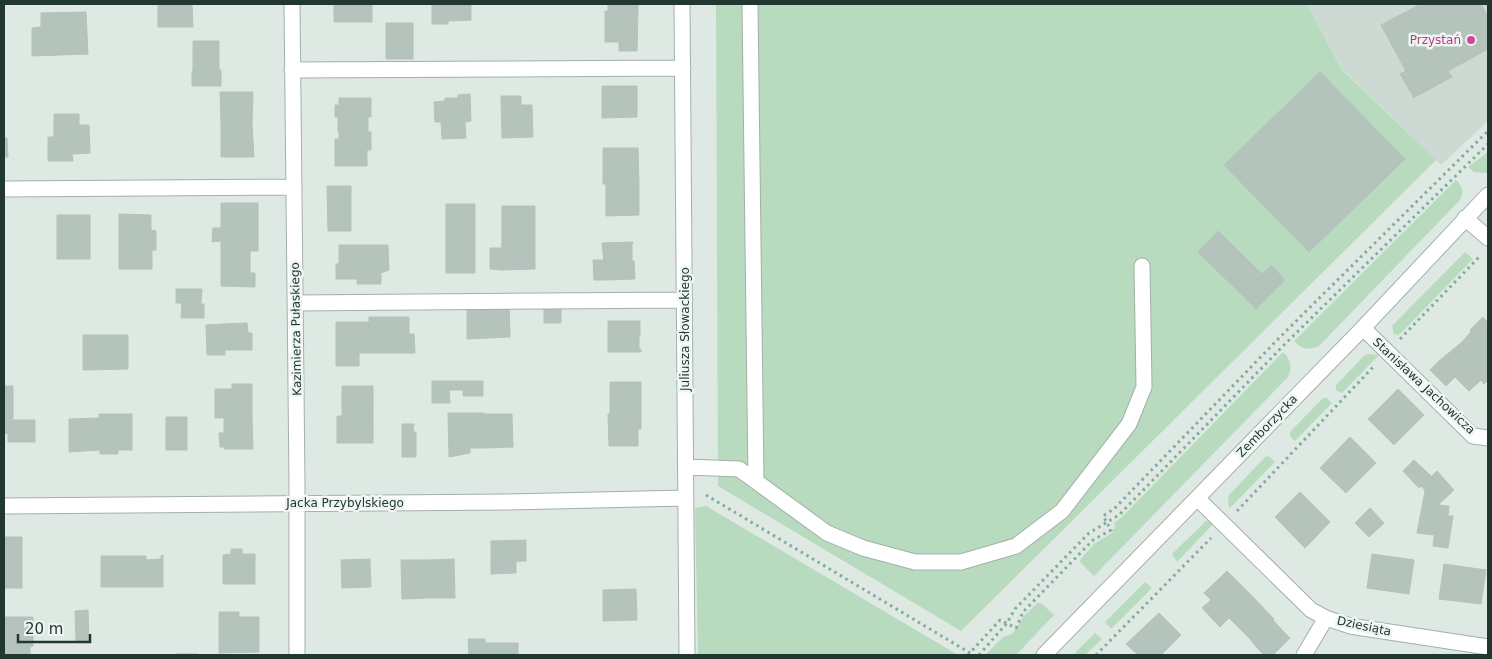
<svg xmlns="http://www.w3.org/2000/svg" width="1492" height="659" font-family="'DejaVu Sans',sans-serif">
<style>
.built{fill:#cdd9d3}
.green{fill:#b8dabf}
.building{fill:#b4c4bd;stroke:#b2c3ba}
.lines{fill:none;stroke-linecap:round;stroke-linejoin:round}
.minor-casing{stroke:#a2b0aa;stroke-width:17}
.path{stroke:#81ac9b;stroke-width:3;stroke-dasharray:2.5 4;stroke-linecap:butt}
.minor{stroke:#fff;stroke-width:15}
.hotel-dot{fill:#d1479c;stroke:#eff6f2;stroke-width:2}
.labels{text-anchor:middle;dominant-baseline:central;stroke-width:5;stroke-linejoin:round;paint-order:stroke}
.hotel-label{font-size:12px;fill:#b23c85;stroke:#eff6f2;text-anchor:end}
.street-label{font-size:12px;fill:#213830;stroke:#eff6f2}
</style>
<rect width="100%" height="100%" fill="#dfe9e4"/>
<path class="built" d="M1307 4H1488V121L1441 165 1342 69Z"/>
<path class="green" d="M716 4H1307L1342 70 1436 160 961 631 718 486Z
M1488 152V171L1486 173 1474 172 1468 167Z
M1456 180C1462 186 1465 191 1460 200L1320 345C1311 351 1302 350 1294 341Z
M1465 252 1473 259 1401 333 1398 335 1394 334 1392 326Z
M1283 352C1291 359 1293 369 1287 378L1094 576 1080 562V560L1094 544 1112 533 1115 527 1114 523 1122 517Z
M1370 354 1379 355 1342 393 1336 390V385L1365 355Z
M1323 398H1327L1332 403 1295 441 1290 436V432Z
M1266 456 1270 457 1275 462 1229 509 1228 498 1230 494Z
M706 506 958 655H698L695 508Z
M1206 521H1216L1177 562 1172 554Z
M1145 582 1152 588 1111 629 1105 622Z
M1037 603H1041L1054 615 1016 655H985L1003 637 1012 634 1024 616Z
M1095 633 1102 639 1085 655H1078L1075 653Z"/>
<path class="building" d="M158 4H192L193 27H158Z
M334 4H372V22H334Z
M432 4H471V20L448 21V24H432Z
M608 4H638V12L608 11Z
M1421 4H1481L1488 17V49L1448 71 1452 77 1413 98V96L1400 74 1406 71 1381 25Z
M605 11 638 12 637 51H619V42H605Z
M86 12 88 54 32 56V28L41 27V13Z
M386 23H413V59H386Z
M193 41H219V71H193Z
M221 70V86H192V71Z
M1320 72 1405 159 1309 252 1224 165Z
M602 86H637V117L602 118Z
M220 92H253L252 124H221Z
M470 94 471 121 465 122 466 138 442 139 441 122H435L434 102 445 101V98H458V95Z
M501 96H521V105H532L533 137 502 138Z
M339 98H371V117H368V132H338V117H335V105H339Z
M54 114H79V125H89L90 153 72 154 73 161H48V137H54Z
M221 124H252L254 157H221Z
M339 132H371V150H367V166H335V139H339Z
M4 138H7L8 157H4Z
M603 148H638L639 184H603Z
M606 184H639V215L606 216Z
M327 186H351V231H328Z
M221 203H258V251H221V241L212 242 213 228H221Z
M446 204H475V273H446Z
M502 206H535V238H502Z
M119 214 151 215V230L156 231V250H152V269H119Z
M57 215H90V259H57Z
M1218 231 1262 274 1242 295 1198 252Z
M502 238H535V269L501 270Z
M633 242 632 244V261H634L635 279 606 280 602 243Z
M339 245H376V273H381V284H357V279H336V264H339Z
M376 245H388L389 270 381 273H376Z
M490 248H502L501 270 490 269Z
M221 251H250V273H255V287L221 286Z
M593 260H605L606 280H594Z
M1271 265 1285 280 1256 309 1242 295Z
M176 289H202L201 303H176Z
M182 303 204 304V318H181Z
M509 304 510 337 467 339V305Z
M544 309H561V323H544Z
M369 317H409V334H414L415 353H370Z
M1483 317 1488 323V368L1462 342 1471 332 1470 330Z
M608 321H640V336H639V349H641V352H608Z
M336 322H369L370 353H336Z
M247 323 248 333H252V350H225L224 324Z
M224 324 225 355H207L206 325Z
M83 335H128V369L83 370Z
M1462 342 1488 368V380L1484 384 1481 380 1469 391 1439 361Z
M336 353H359V366H336Z
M1439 361 1455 377 1446 386 1430 370Z
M432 381H483V396H463V390H449L450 403H432Z
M610 382H641V414H610Z
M232 384H252V417L215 418V389H232Z
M4 386H13V419H4Z
M342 386H373V416H342Z
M1398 389 1424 415 1394 445 1368 419Z
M448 413H484V448H470V453L449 457Z
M99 414H132V450H118V454H100Z
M484 414H512L513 447 484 448Z
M608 414H641V429H638V446H609Z
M337 416H373V443H337Z
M166 417H187V450H166Z
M224 417H252L253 449H224V447H220L219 433H224Z
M99 418 100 450 69 452V419Z
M4 420H35V442H8V433L4 434Z
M402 424H414L413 432H416V457H402Z
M1350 437 1376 463 1346 493 1320 468Z
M1414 460 1431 476 1419 488 1403 471Z
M1437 471 1454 490 1438 505 1421 486Z
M1425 491 1438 505 1434 535 1417 533Z
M1300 492 1330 522 1305 548 1275 517Z
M1438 505 1449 506 1448 516H1453L1448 548 1433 546Z
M1370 508 1384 523 1369 537 1355 523Z
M4 537H22V588H4Z
M526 540V561L491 562V541Z
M231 549H242V554H255V584H223V555L231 554Z
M1372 554 1414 560 1409 594 1367 588Z
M163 555V587H127V556H146V560L161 559V556Z
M101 556H127V587H101Z
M370 559 371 587 342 588 341 560Z
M454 559 455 598H429V560Z
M401 560H429V598L402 599Z
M516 561V573L491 574V562Z
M1444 564 1486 570 1481 604 1439 599Z
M1227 571 1252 596 1229 618 1204 593Z
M636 589 637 620 603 621V590Z
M1252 596 1274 619 1252 641 1229 618Z
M1211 600 1229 618 1220 627 1202 608Z
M88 610 89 641H76L75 611Z
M219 612H239V617H259V652L219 653Z
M1159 613 1181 635 1161 655H1138L1126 644Z
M4 617H33V646L30 647V655H4Z
M1273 620 1282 630 1260 651 1252 642Z
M1282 630 1290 638 1273 655H1264L1260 651Z
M468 639H485V655H469Z
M485 643H518V655H485Z
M176 654H198V655H176Z"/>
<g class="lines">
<defs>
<path id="minor" d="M292 4 297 483V655
M682 4 687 655
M750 4 756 481
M292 70 683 68
M4 189 294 187
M1465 218 1488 238
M296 303 685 300
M1363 328 1473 436 1488 438
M686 467 739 469 827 533 863 548 915 562H961L1016 546 1062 511 1129 424 1144 387 1142 266
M1197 498 1311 610 1326 618 1350 626 1488 647
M4 506 508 502 686 498
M1044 655 1363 328 1488 195
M1304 655 1326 618"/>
</defs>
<use href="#minor" class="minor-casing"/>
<path class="path" d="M1400 339 1481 255
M706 495 970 653
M1237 511 1375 365
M968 655 1000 620 1016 628 1023 612 1093 540 1111 530 1103 516 1115 508 1281 336 1488 131
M979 655 1007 623 1015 609 1089 533 1119 515 1285 344 1488 144
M1096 655 1211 538"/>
<use href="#minor" class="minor"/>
</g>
<circle class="hotel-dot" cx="1471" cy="40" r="5"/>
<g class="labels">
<g class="hotel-label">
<text x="1461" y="40">Przystań</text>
</g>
<g class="street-label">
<text transform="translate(296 329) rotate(-91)">Kazimierza Pułaskiego</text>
<text transform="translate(685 329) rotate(-90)">Juliusza Słowackiego</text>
<text transform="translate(1424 386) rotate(43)">Stanisława Jachowicza</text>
<text transform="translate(1267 426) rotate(-46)">Zemborzycka</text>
<text x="345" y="503">Jacka Przybylskiego</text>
<text transform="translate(1364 626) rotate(12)">Dziesiąta</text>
</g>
</g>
<rect width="1492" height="659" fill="none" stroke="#213830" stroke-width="10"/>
<path d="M18 634v8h72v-8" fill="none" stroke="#213830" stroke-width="2.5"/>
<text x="25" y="634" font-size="15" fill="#213830" stroke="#eff6f2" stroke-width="4" paint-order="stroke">20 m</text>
</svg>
